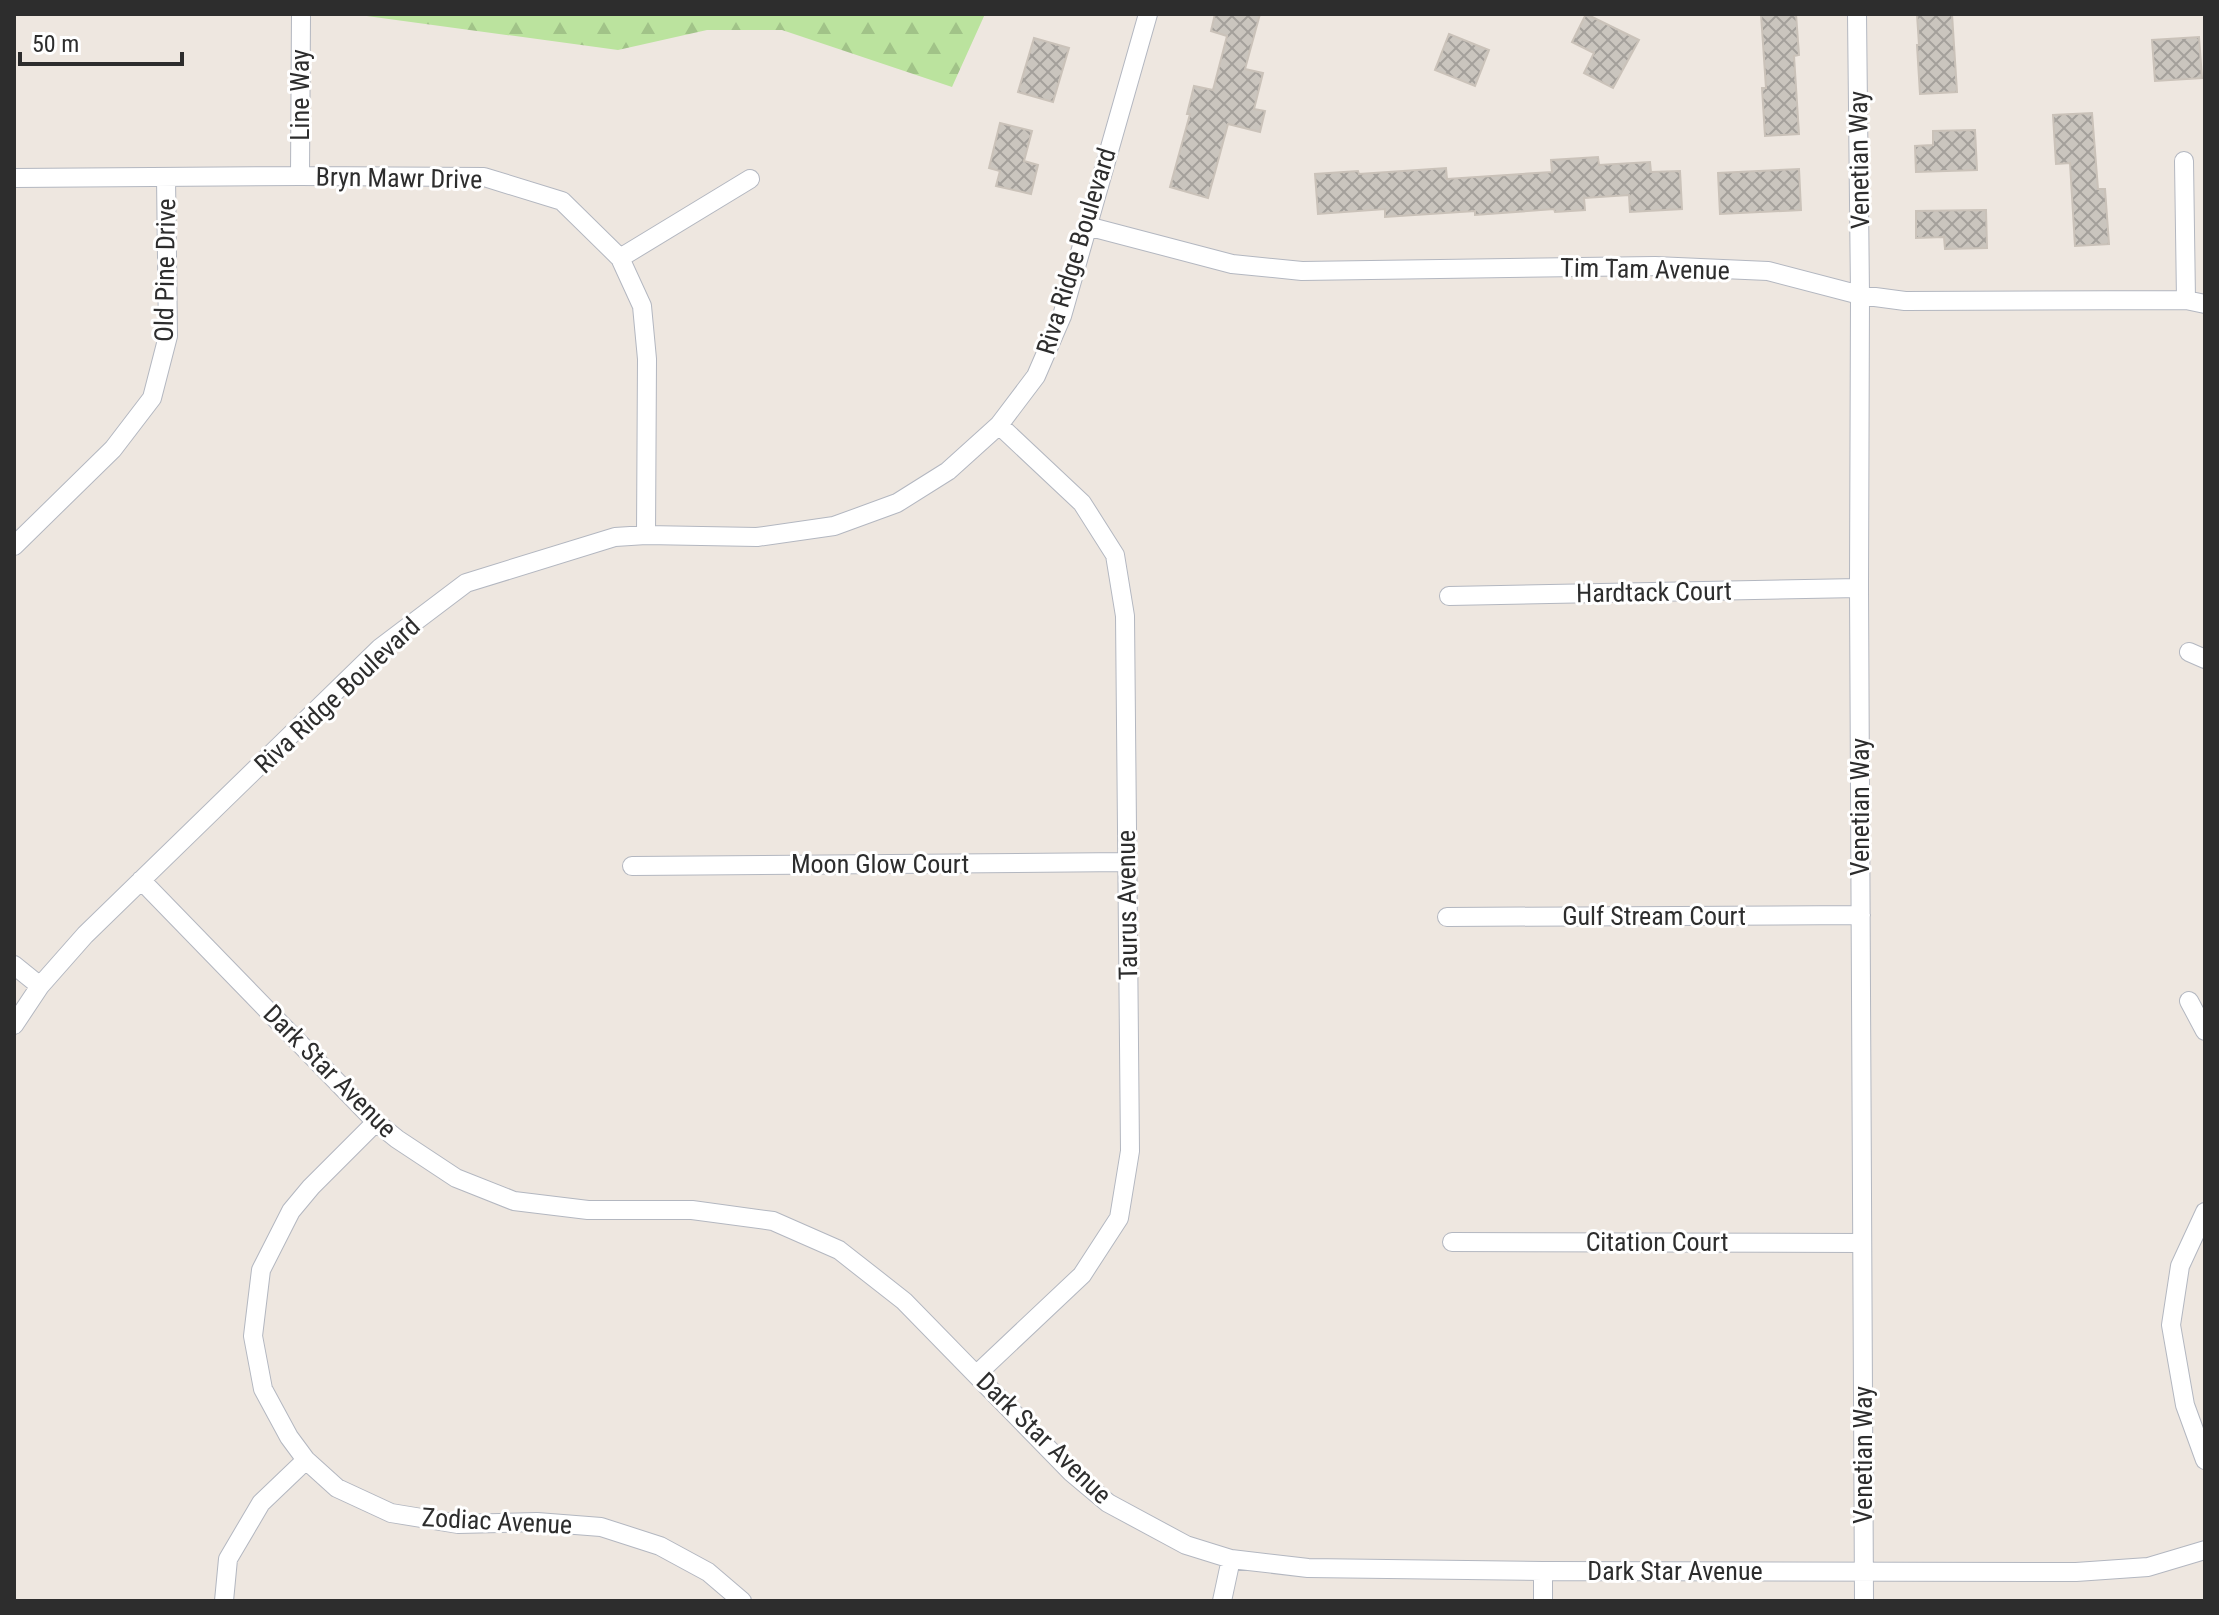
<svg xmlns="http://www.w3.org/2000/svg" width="2219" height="1615" font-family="'Roboto Condensed',sans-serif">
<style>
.forest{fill:url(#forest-firs)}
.building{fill:url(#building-cross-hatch);stroke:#cac2b9;stroke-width:2}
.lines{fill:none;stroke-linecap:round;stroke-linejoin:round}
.street-casing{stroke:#b3b7c0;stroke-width:20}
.street{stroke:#fff;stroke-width:18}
.labels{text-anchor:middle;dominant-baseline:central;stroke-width:6;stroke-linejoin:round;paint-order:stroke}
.street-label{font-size:26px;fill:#2d2d2d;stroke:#fff}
</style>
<defs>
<pattern id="forest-firs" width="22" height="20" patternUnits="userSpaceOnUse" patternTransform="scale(2)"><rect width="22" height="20" fill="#bbe39e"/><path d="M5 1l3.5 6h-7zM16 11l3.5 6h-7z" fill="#a1c388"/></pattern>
<pattern id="building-cross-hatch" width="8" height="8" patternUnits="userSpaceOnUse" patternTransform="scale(2)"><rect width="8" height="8" fill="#cac5be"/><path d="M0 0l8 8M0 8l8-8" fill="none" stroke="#a4a09b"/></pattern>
</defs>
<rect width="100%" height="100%" fill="#eee7e0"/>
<path class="forest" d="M352 14H985L952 87 782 30H707L618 50Z"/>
<path class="building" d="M1215 14H1260L1245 69 1263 73 1254 109 1265 111 1260 132 1228 124 1208 198 1170 187 1190 114H1187L1194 86 1213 90 1227 36 1211 31Z
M1586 14 1639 40 1613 88 1584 73 1594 53 1572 42Z
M1761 14H1796L1799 55 1794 56 1799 134 1765 136 1762 88H1766Z
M1917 14H1952L1957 92 1920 94 1917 45H1919Z
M1449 34 1489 50 1475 86 1435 70Z
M2199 37 2202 78 2155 81 2152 40Z
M1034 38 1069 48 1053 102 1018 92Z
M2092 113 2098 189H2105L2109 244 2075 246 2070 163 2056 164 2053 115Z
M1000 123 1032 131 1024 161 1038 165 1031 194 996 186 1000 171 989 168Z
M1975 130 1977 170 1916 172 1915 146 1933 145V131Z
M1598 157 1599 165 1650 162 1651 172 1680 171 1682 209 1630 212 1629 195 1584 198 1585 210 1555 212 1554 209 1475 215V211L1385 217V209L1318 214 1315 174 1358 171 1359 174 1446 168 1447 179 1552 172 1551 160Z
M1799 169 1801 210 1720 214 1718 173Z
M1986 210 1987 248 1945 249 1944 237 1916 238V211Z"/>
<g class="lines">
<defs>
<path id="street" d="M1857 14 1860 295 1859 588 1864 1601
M2184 161 2186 300
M300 176 301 14
M14 178 300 176 484 177 562 201 620 258 642 306 647 359 646 535
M1087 226 1232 264 1302 271 1655 266 1768 271 1860 295 1905 301 2186 300 2205 304
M620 258 750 179
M14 546 113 449 152 398 168 336 166 177
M1449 596 1859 588
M2189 652 2205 659
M632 866 1127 862
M141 880 376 1122 397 1139 456 1178 514 1201 588 1210H692L773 1221 839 1250 904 1301 1071 1472 1108 1503 1186 1545 1231 1559 1308 1568 1543 1571 2076 1572 2148 1567 2205 1550
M1447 917 1861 915
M14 965 40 986
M2189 1001 2205 1031
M14 1025 40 986 85 935 380 648 466 583 615 537 646 535 757 537 834 526 897 503 948 471 999 425 1036 376 1062 316 1148 14
M376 1122 311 1187 291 1211 261 1270 253 1336 263 1389 289 1437 306 1460 337 1488 391 1513 458 1524 537 1522 601 1527 660 1546 708 1572 742 1601
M2205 1212 2180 1266 2171 1325 2185 1405 2205 1460
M1452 1242 1862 1243
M977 1374 1082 1275 1119 1218 1130 1151 1125 616 1115 555 1082 503 999 425
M1543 1571V1601
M224 1601 228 1559 261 1503 306 1460
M1222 1601 1231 1559"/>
</defs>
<use href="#street" class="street-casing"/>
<use href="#street" class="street"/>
</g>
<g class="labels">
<g class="street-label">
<text transform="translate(300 95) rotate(-90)">Line Way</text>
<text transform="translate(1859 160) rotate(-91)">Venetian Way</text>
<text transform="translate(399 178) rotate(1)">Bryn Mawr Drive</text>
<text transform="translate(1076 251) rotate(-73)">Riva Ridge Boulevard</text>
<text transform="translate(1645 269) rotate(1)">Tim Tam Avenue</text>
<text transform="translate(165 270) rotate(-89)">Old Pine Drive</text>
<text transform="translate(1654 592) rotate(-1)">Hardtack Court</text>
<text transform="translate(337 695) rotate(-43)">Riva Ridge Boulevard</text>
<text transform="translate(1860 807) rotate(-90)">Venetian Way</text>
<text x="880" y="864">Moon Glow Court</text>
<text transform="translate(1127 905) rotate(-91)">Taurus Avenue</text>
<text x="1654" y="916">Gulf Stream Court</text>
<text transform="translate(330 1071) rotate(45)">Dark Star Avenue</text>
<text x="1657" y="1242">Citation Court</text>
<text transform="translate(1044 1438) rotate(44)">Dark Star Avenue</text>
<text transform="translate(1863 1455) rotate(-90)">Venetian Way</text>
<text transform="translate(497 1521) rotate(3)">Zodiac Avenue</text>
<text x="1675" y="1571">Dark Star Avenue</text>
</g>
</g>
<rect width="2219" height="1615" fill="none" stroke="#2d2d2d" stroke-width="32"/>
<path d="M20 52v12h162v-12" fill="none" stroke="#2d2d2d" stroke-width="4"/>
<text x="32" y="52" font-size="24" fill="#2d2d2d" stroke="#ffffff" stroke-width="6" paint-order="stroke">50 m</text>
</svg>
